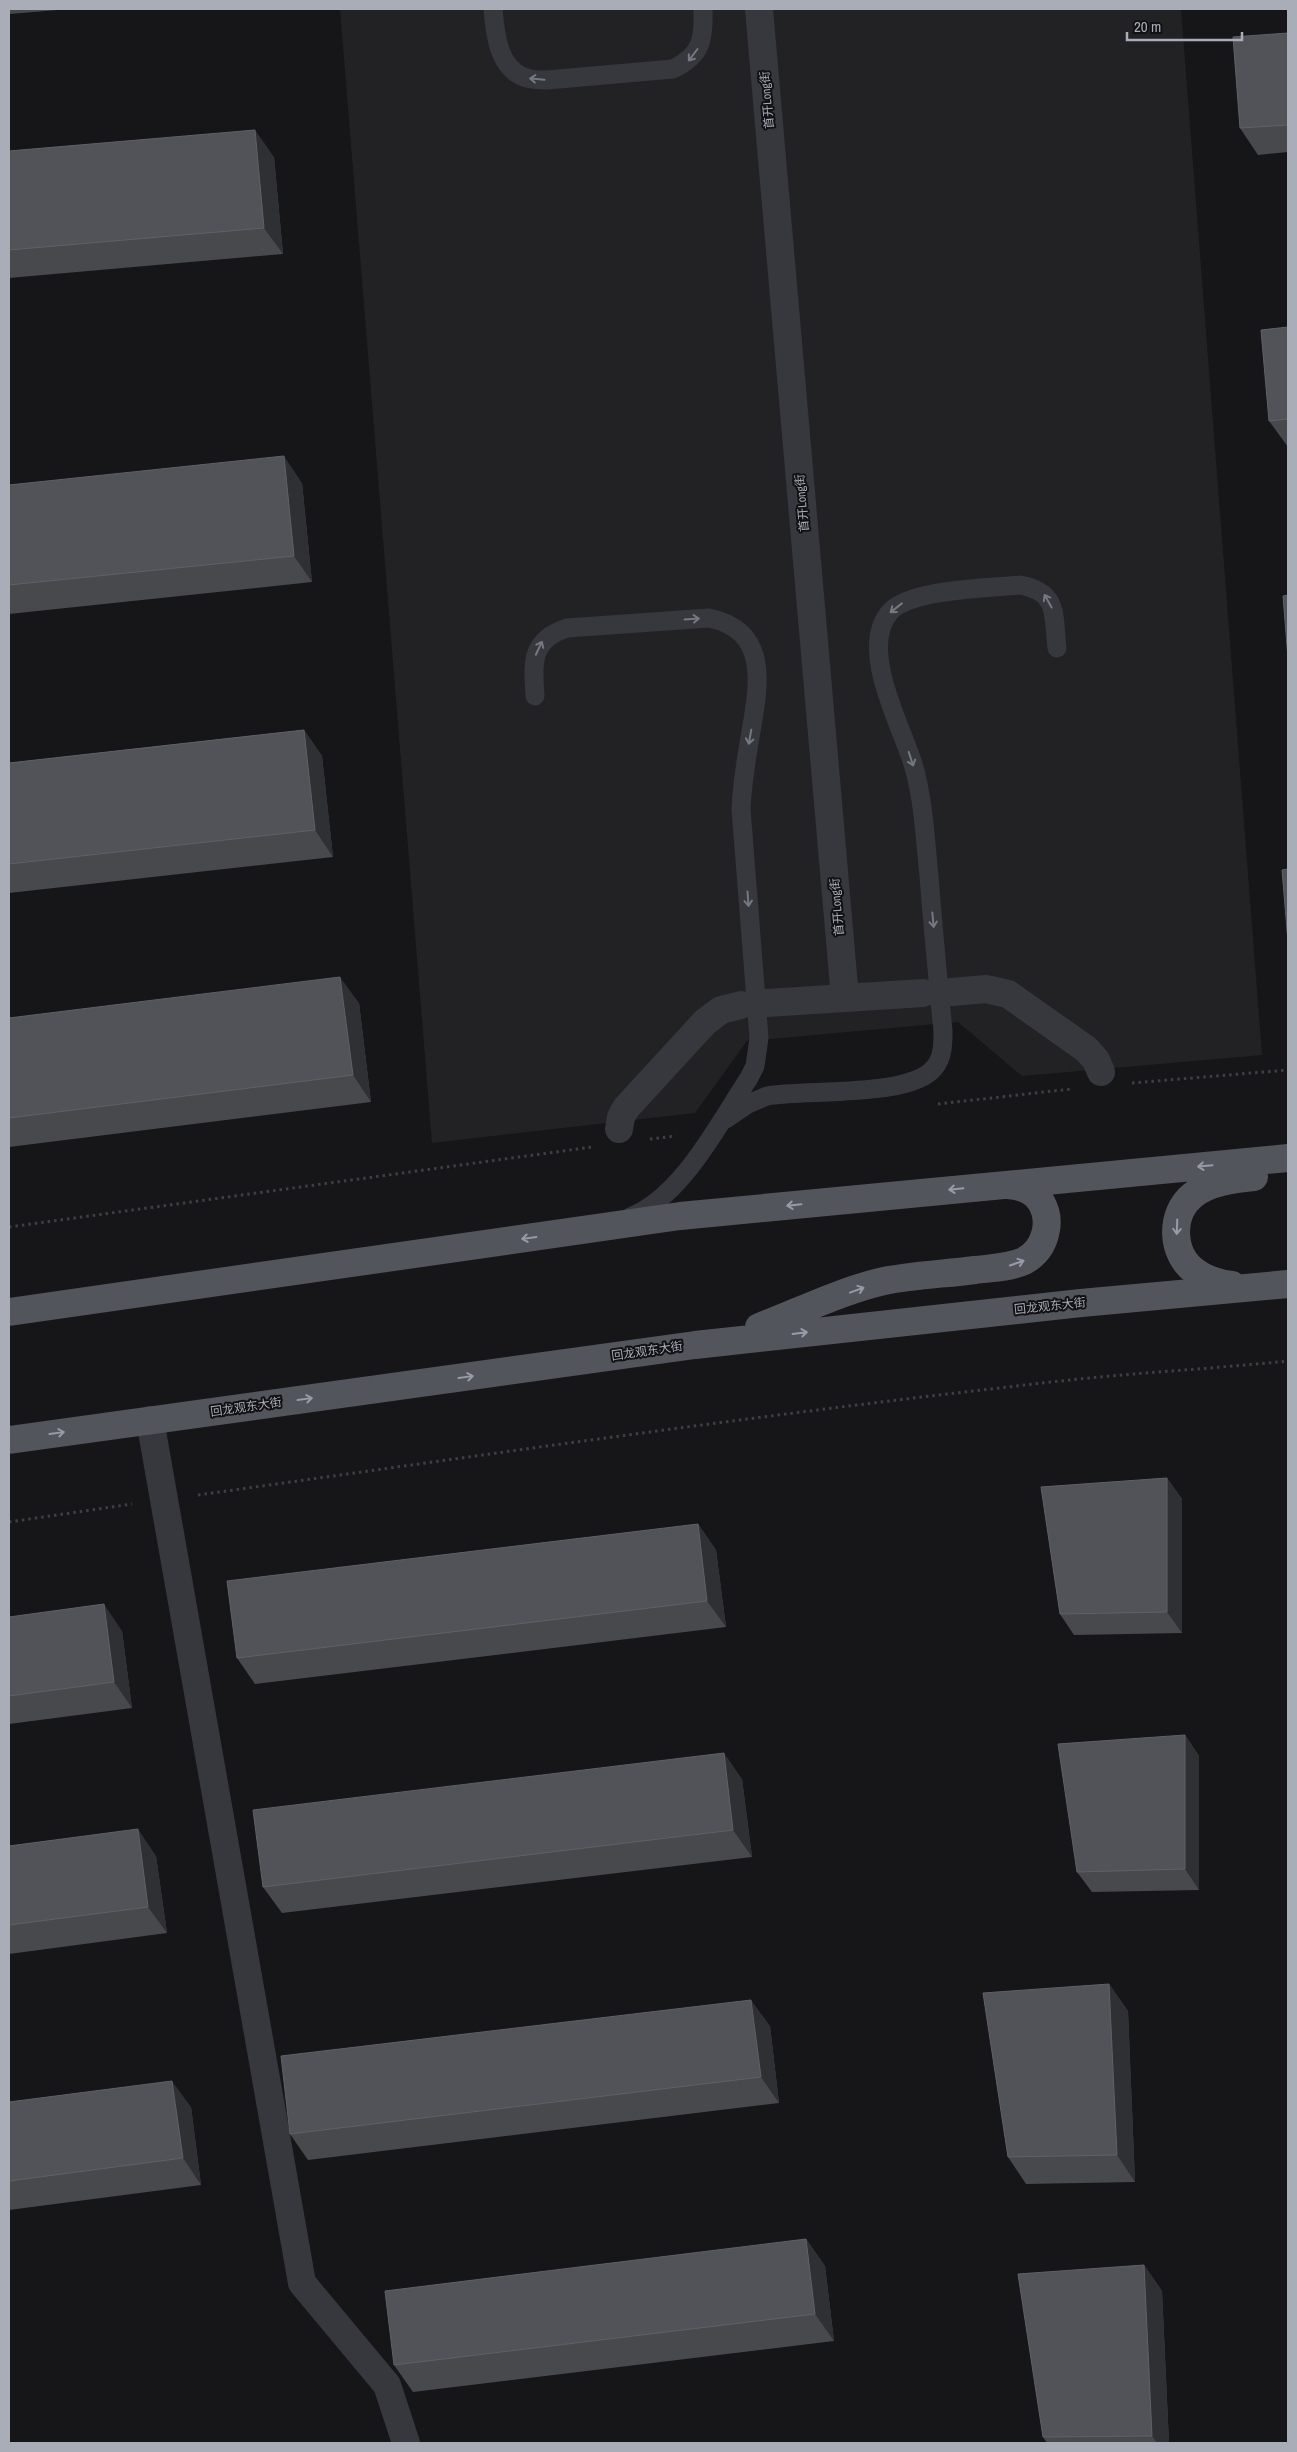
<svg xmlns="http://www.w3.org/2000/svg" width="1297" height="2452" font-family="'Archivo Narrow','Noto Sans SC',sans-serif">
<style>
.built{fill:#222225}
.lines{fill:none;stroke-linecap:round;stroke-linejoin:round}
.path{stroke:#3d3f44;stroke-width:3;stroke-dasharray:2.5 4;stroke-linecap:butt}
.service{stroke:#37383d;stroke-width:19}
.pedestrian{stroke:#37383d;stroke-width:28}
.minor{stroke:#37383d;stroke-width:28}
.primary{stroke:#53555c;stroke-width:28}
.wall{fill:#47494d}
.shaded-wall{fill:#2f3033}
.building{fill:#525359;stroke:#5f6168}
.oneway{stroke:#757881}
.oneway2{stroke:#979ba6}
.labels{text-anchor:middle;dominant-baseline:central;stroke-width:4;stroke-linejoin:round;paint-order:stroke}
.street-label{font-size:12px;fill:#a8adb8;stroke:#111113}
</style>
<rect width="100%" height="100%" fill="#161618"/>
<path class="built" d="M340 9H1181L1262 1055 1022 1076 958 1022 747 1041 695 1113 432 1143Z"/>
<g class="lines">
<path class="path" d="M1132 1083 1288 1070
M938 1104 1071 1089
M650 1139 676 1136
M9 1227 592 1147
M198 1495C491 1454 784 1411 1079 1379 1149 1372 1219 1368 1288 1361
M9 1522 132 1504"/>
<path class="service" d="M493 9C495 33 498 70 527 78 533 80 541 80 547 80L673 69C702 55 704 39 703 9
M535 696C533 663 530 640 567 628L709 618C772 631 758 689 750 737 746 761 742 784 741 809L759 1038 755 1066 749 1078C719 1123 682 1197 630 1217
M726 1119 748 1104 767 1096C806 1089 910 1098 934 1068 943 1058 943 1044 943 1031 938 980 933 928 929 876 925 839 924 801 913 764 901 725 859 650 889 613 908 589 989 588 1020 585 1059 592 1053 614 1057 648"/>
<path class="pedestrian" d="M759 9 845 998
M952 992 986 989 1008 994 1086 1049 1096 1060 1101 1072
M767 1003 923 993
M619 1129 621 1117 626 1108 705 1022 721 1010 741 1005"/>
<path class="minor" d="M150 1420 302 2283 387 2385 406 2443"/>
<path class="primary" d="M1232 1285C1220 1284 1205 1279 1196 1272 1171 1255 1169 1214 1193 1195 1209 1182 1234 1179 1254 1177
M9 1312 680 1216 1288 1158
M759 1327C799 1312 843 1290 884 1281 914 1275 945 1274 975 1270 992 1268 1009 1268 1024 1261 1045 1250 1053 1222 1041 1202 1034 1190 1020 1186 1008 1185
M9 1440 695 1345 1081 1303 1288 1284"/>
</g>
<path class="wall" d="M9 9H70L9 14Z
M1288 33V152L1258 155 1240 128Z
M9 151 274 157 283 254 9 278Z
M1288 327V447L1269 421Z
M302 483 312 582 9 614V485Z
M304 730 322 756 333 857 9 893V763Z
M359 1003 371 1102 9 1147V1018Z
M1167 1478 1182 1499V1633L1074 1635 1060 1614Z
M698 1524 716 1550 726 1627 255 1684 237 1658Z
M9 1617 122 1631 132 1708 9 1724Z
M1185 1735 1199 1756V1890L1092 1892 1077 1872Z
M742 1779 752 1857 282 1913 263 1887Z
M9 1846 156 1856 167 1933 9 1954Z
M1109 1984 1128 2011 1135 2182 1026 2184 1008 2157Z
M770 2026 779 2103 308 2160 290 2134Z
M9 2102 191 2107 201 2185 9 2210Z
M806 2239 825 2266 834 2341 413 2392 394 2365Z
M1144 2265 1162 2291 1169 2443H1047L1043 2437Z"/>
<path class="shaded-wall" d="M255 130 274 157 283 254 264 228Z
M284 456 302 483 312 582 294 556Z
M304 730 322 756 333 857 315 830Z
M340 977 359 1003 371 1102 353 1075Z
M1167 1478 1182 1499V1633L1167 1612Z
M698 1524 716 1550 726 1627 707 1601Z
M104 1604 122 1631 132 1708 114 1682Z
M1185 1735 1199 1756V1890L1185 1869Z
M724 1753 742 1779 752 1857 733 1830Z
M138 1829 156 1856 167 1933 148 1907Z
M1109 1984 1128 2011 1135 2182 1117 2155Z
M751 2000 770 2026 779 2103 761 2077Z
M172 2081 191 2107 201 2185 183 2158Z
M806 2239 825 2266 834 2341 815 2314Z
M1144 2265 1162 2291 1169 2443H1157L1152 2436Z"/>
<path class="building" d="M1288 33V125L1240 128 1233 37Z
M255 130 264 228 9 250V151Z
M1288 327V419L1269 421 1261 330Z
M284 456 294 556 9 585V485Z
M1288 595V658L1283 596Z
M304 730 315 830 9 864V763Z
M1288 869V942L1282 870Z
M340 977 353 1075 9 1118V1018Z
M1167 1478V1612L1060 1614 1041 1487Z
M698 1524 707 1601 237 1658 227 1581Z
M104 1604 114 1682 9 1696V1617Z
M1185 1735V1869L1077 1872 1058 1744Z
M724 1753 733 1830 263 1887 253 1810Z
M138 1829 148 1907 9 1925V1846Z
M1109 1984 1117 2155 1008 2157 983 1993Z
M751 2000 761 2077 290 2134 281 2056Z
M172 2081 183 2158 9 2181V2102Z
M806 2239 815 2314 394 2365 385 2291Z
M1144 2265 1152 2436 1043 2437 1018 2274Z"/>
<defs><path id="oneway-shaft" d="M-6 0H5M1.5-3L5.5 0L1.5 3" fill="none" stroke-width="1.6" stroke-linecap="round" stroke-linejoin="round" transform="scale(1.25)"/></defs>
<g class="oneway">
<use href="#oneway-shaft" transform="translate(693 55) rotate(127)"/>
<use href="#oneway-shaft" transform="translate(537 79) rotate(-175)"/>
<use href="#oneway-shaft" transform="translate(1048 601) rotate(-119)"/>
<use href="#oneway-shaft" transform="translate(896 608) rotate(142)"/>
<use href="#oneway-shaft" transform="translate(692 619) rotate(-4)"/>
<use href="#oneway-shaft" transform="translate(539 648) rotate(-65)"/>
<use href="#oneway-shaft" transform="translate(750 737) rotate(100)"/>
<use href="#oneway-shaft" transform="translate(911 759) rotate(72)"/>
<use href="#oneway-shaft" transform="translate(748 899) rotate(86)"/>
<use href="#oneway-shaft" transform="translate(933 920) rotate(85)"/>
</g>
<g class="oneway2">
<use href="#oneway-shaft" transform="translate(1205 1166) rotate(175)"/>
<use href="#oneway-shaft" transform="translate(956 1189) rotate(174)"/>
<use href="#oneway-shaft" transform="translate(794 1205) rotate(174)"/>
<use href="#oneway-shaft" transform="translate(1177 1227) rotate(92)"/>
<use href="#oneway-shaft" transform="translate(529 1238) rotate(172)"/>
<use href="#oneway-shaft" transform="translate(1017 1263) rotate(-19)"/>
<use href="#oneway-shaft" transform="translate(857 1290) rotate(-20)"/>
<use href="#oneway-shaft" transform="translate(800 1333) rotate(-7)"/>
<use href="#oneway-shaft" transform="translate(466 1377) rotate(-8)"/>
<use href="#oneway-shaft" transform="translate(305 1399) rotate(-8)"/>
<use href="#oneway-shaft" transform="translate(57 1433) rotate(-8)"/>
</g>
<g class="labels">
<g class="street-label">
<text transform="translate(767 100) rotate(-95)">首开Long街</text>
<text transform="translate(802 503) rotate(-95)">首开Long街</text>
<text transform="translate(837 907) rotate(-95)">首开Long街</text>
<text transform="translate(1050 1306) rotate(-6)">回龙观东大街</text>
<text transform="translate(647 1351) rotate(-8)">回龙观东大街</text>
<text transform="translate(246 1407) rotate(-8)">回龙观东大街</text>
</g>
</g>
<rect width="1297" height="2452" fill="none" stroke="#a8adb8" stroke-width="20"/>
<path d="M1127 32v8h115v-8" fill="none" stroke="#a8adb8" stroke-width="2.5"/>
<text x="1134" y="32" font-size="15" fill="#a8adb8" stroke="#111113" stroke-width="4" paint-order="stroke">20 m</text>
</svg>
